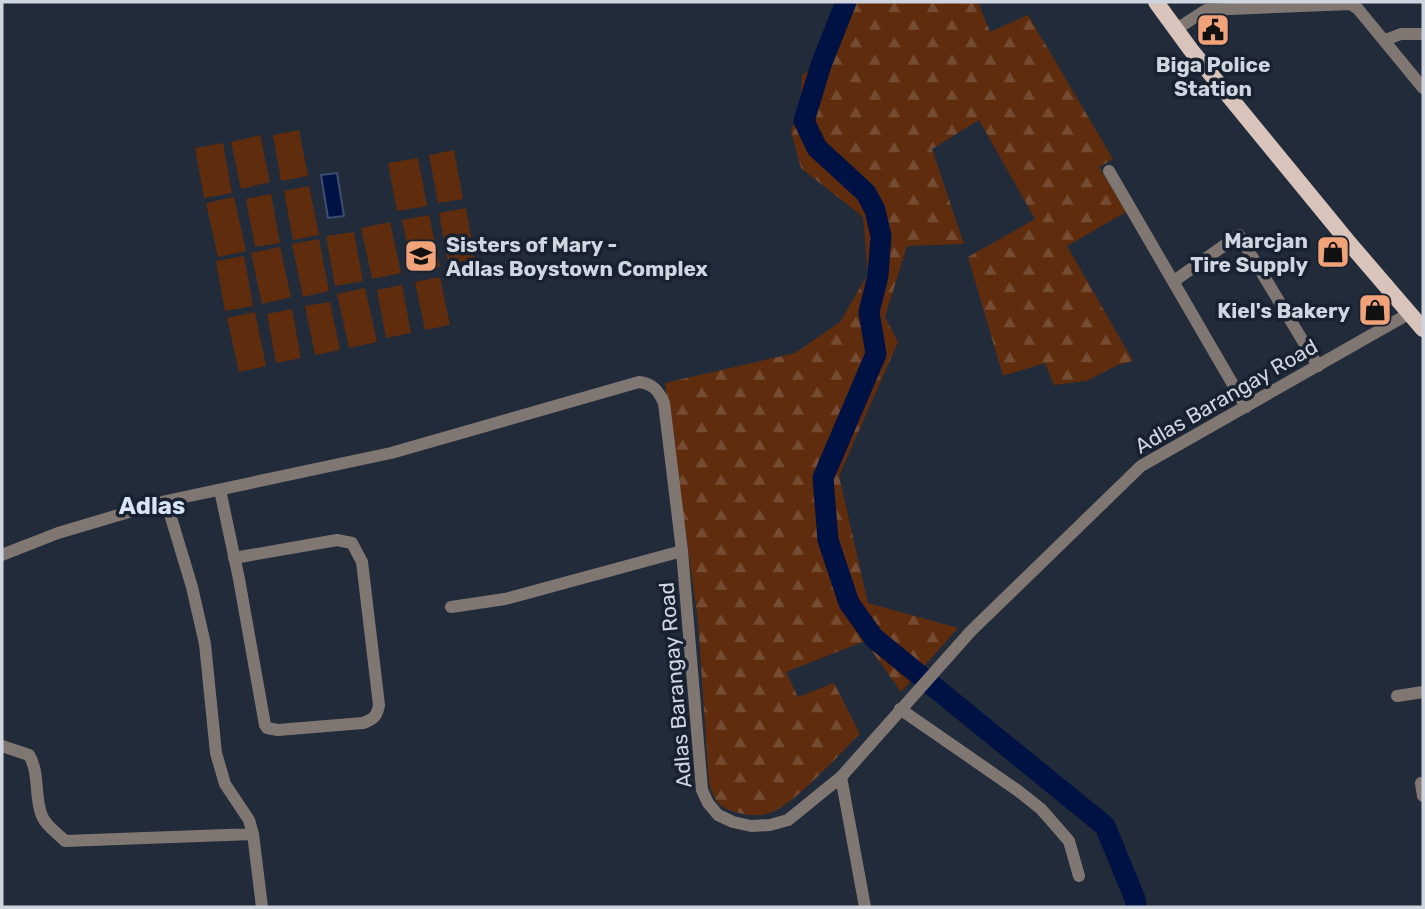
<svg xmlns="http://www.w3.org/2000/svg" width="1425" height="909" font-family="Rubik,sans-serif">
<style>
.forest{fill:url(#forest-firs)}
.pitch{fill:#5f2d0e}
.water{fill:#001243;stroke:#3e4d72;stroke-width:2}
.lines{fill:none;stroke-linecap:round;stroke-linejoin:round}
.river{stroke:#001243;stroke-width:21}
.minor{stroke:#817772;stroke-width:12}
.major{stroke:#d8c4bb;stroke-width:16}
.labels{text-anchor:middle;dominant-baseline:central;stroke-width:7;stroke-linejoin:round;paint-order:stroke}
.poi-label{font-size:21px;font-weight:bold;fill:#d0d6e0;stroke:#18212f;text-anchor:end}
.street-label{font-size:21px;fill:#d0d6e0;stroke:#18212f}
.quarter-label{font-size:24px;font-weight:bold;fill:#d8e5f9;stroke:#18212f}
</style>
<defs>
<pattern id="forest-firs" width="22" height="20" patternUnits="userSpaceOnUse" patternTransform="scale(1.75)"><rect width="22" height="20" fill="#5f2d0e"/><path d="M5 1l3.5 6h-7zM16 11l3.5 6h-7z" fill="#754b31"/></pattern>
</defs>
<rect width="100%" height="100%" fill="#212b3a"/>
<path class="forest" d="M836 2H978L990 32 1028 15 1113 159 1099 167 1126 212 1067 246 1133 361 1118 365 1086 381 1054 385 1045 363 1003 376 968 257 1035 219 979 120 932 149 964 244 907 246 885 317 898 342 839 476 868 603 958 628 901 692 865 641 786 672 798 697 834 683 860 734C839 754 795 804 770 813 755 818 730 814 718 803 714 799 711 789 709 783L698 621 665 383 795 353 840 322 868 274 863 217 801 168 791 131 801 104 802 75 814 66 818 47Z"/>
<path class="pitch" d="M299 130 308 176 281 181 273 135Z
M260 135 270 182 241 189 231 142Z
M223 143 232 193 204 198 195 148Z
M454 150 463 199 438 203 429 155Z
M418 158 427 206 397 211 388 163Z
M309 186 319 235 293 240 284 191Z
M271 194 280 243 255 247 246 199Z
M234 197 246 251 218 257 206 203Z
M466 208 475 259 448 264 439 213Z
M429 215 440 267 413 272 402 220Z
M390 222 401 273 372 279 361 228Z
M354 232 363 281 335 286 326 236Z
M319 239 329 291 303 297 292 244Z
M280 247 291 297 262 304 251 253Z
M244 256 253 306 225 311 216 261Z
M440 277 450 325 425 330 415 282Z
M402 285 411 333 386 338 377 290Z
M365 288 377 342 349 348 337 294Z
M330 302 340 350 315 355 305 306Z
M292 309 301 358 276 363 267 314Z
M255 312 266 366 239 372 227 318Z"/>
<path class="water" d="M337 173 344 216 328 218 321 175Z"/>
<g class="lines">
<path class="river" d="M846 2 821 65 804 121 817 148 866 193 875 210 881 236 878 276 869 312 876 354 823 478 828 540 849 603 874 638 1105 826 1135 899 1136 907"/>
<path class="minor" d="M1175 30 1206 10 1351 4 1358 9 1423 88
M1385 40 1401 34H1423
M1109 171 1246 407
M1174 281 1239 235 1318 366
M220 490 239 579 265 725 267 728 278 730 363 723C374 719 377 716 379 705L362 562 352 543 337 540 234 558
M166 501 192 587 205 644 216 753 225 784 249 820 253 834 262 907
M2 555 58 533 166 501 391 453 639 382C653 384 658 390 664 403L682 551 702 790 708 803 718 815 733 822 751 826 770 825 788 820 841 777 971 631 1141 466 1410 313
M451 607 505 599 682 551
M1397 696 1423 692
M900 709 1017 790 1041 809 1069 841 1079 876
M2 746 29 755C40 773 34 797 42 816 46 826 57 833 65 841L253 834
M841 777 865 907
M1421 783 1423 796"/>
<path class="major" d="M1156 2 1191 50 1350 244 1423 329"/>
</g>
<defs>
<symbol id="civic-square" viewBox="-11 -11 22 22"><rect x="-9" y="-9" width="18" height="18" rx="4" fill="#f0a279" stroke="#18212f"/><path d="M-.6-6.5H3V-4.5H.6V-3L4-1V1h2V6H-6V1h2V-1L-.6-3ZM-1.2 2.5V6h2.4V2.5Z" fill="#111"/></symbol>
<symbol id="shop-square" viewBox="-11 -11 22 22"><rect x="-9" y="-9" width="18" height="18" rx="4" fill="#f0a279" stroke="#18212f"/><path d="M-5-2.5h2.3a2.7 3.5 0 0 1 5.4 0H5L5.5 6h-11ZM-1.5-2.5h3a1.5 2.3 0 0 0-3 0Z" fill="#111"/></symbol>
<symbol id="school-square" viewBox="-11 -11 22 22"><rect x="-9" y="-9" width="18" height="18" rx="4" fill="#f0a279" stroke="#18212f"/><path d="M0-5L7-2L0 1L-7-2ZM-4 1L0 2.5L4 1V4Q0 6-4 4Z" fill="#111"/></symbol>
</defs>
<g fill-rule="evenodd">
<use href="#civic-square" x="1194" y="11" width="38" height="38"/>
<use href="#shop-square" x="1314" y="233" width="38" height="38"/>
<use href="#school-square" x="402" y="237" width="38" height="38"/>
<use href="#shop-square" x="1356" y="291" width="38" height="38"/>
</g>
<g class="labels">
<g class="poi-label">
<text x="1213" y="64" text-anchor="middle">Biga Police<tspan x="1213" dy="24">Station</tspan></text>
<text x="1308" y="240">Marcjan<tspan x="1308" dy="24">Tire Supply</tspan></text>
<text x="446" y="244" text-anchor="start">Sisters of Mary -<tspan x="446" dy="24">Adlas Boystown Complex</tspan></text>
<text x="1350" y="310">Kiel's Bakery</text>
</g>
<g class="street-label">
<text transform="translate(1226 396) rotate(-30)">Adlas Barangay Road</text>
<text transform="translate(675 685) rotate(-95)">Adlas Barangay Road</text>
</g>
<g class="quarter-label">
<text x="152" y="506">Adlas</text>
</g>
</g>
<rect width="1425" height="909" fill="none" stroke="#d0d6e0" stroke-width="7"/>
</svg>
